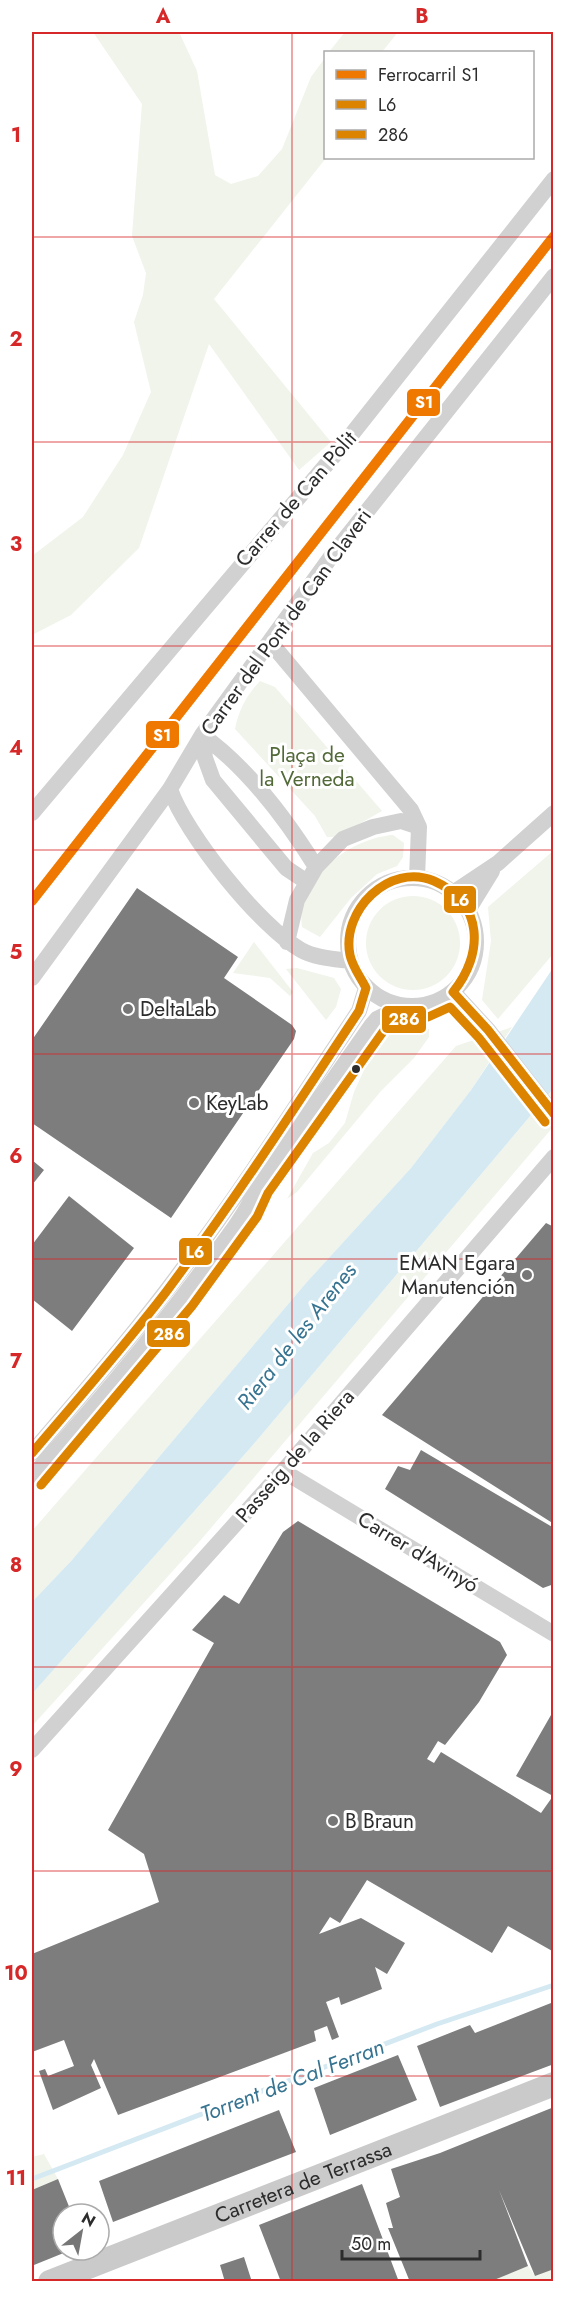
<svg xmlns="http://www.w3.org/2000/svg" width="585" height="2313" font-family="Jost,sans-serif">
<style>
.green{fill:#f0f4ea}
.water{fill:#d5e9f2}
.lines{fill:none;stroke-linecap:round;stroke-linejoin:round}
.stream{stroke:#d5e9f2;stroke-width:5}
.building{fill:#7d7d7d}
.street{stroke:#d1d1d1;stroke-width:16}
.secondary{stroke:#cacaca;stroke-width:24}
.bus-1-casing{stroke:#fff;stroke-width:14}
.bus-2-casing{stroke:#fff;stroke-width:14}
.bus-1{stroke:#dc8400;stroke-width:9}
.bus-2{stroke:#dc8400;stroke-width:9}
.rail-1-casing{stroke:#fff;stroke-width:15}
.rail-1{stroke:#ef7900;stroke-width:10}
.grid{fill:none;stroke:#d62828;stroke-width:1.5;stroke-opacity:0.55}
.poi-dot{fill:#767676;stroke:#fff;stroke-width:2}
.bus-dot{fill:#2c2c2c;stroke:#fff;stroke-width:2}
.labels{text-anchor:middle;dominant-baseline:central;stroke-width:6;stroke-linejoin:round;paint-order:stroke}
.street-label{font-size:21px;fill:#2c2c2c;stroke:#fff}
.park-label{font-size:21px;fill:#526938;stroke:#fff}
.poi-label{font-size:21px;fill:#2c2c2c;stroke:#fff;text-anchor:start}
.water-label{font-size:22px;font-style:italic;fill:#377491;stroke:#fff}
.line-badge{stroke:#fff;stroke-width:2}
.badge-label{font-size:16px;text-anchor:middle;font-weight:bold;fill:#fff}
.neatline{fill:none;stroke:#d62828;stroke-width:2}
.grid-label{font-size:20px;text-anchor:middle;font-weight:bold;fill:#d62828}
</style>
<rect width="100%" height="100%" fill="#fff"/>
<path class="green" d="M93 32H179L197 71 215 175 231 184 258 176 282 149 311 77 325 58 326 158 214 299 331 442 299 470 209 344 139 548 71 615 32 635V556L83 517 123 455 151 392 134 322 143 295 146 273 132 236 142 104Z
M345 32H398L382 52H329Z
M260 681 275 687 382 811 336 837H327L315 816 235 729C239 709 247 695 260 681Z
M393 835 404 843 403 857 397 866 377 874 351 898 320 937 302 927C295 879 350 838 393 835Z
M553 851V954L498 1019 482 1000 491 941 488 907Z
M366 943a47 47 0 1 1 94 0a47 47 0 1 1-94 0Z
M254 942 293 992 290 996 270 978 233 973Z
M297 968 334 978 341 989 336 1007 326 1020 286 969Z
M512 1027 471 1090 411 1168 306 1283 72 1560 32 1602V1531L456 1046Z
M407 1028 429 1029V1037L414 1058 381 1091 297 1192 287 1199 313 1153 329 1143 345 1123 354 1092 374 1048 388 1035Z
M553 1089V1127L199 1542 32 1726V1694L252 1446Z
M44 2154 58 2179 32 2190V2157Z
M528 2266 535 2276 553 2269V2281H489Z"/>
<path class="water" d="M553 968V1089L252 1446 32 1694V1602L72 1560 306 1283 411 1168 471 1090Z"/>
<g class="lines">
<path class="stream" d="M32 2179 437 2024 554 1985"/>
</g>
<path class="building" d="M137 888 238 957 224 978 292 1025 296 1031 294 1039 171 1218 32 1123V1040Z
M32 1160 44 1170 32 1185Z
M69 1196 134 1248 72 1331 32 1299V1245Z
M546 1223 554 1227V1524L382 1415Z
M421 1450 554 1528V1584L543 1588 385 1489 398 1466 410 1470Z
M298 1521 500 1642 507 1655 479 1702 445 1745 438 1741 427 1759 434 1763 441 1752 541 1813 553 1796 516 1776 551 1715 554 1717V1952L508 1926 492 1953 367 1880 340 1923 330 1917 319 1934 361 1918 405 1943 387 1974 375 1967 382 1989 341 2005 339 1997 326 2002 339 2037 332 2040 327 2026 314 2031 316 2041 118 2115 94 2059 91 2065 101 2088 53 2110 39 2071 45 2069 48 2076 74 2066 64 2040 32 2052V1954L159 1902 144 1854 108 1830 214 1643 192 1630 224 1595 239 1604 283 1532Z
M551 2003 554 2010V2064L440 2107 417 2046 470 2025 475 2033Z
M398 2055 417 2100 330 2135 314 2088Z
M554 2107V2269L535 2276 499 2190 528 2266 489 2282H410L388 2228H393L386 2203 400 2197 391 2169 440 2153Z
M279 2110 296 2152 113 2222 99 2181Z
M58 2179 72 2214H63V2250H71L34 2265 32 2258V2190Z
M362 2184 399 2282H281L259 2225Z
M244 2257 252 2282H225L220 2265Z"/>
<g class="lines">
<path class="street" d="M270 642 411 810 419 827 417 878
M170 789C185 833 260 927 301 950 315 958 335 959 350 961
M32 813 348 439 554 179
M348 942a64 64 0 1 1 128 0a64 64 0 1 1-128 0Z
M307 882 286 868 213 780 205 758 202 735C248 768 286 819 316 867
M453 893 498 863 554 813
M468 910 492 871
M287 942 297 900 316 867 343 839 373 827 401 821 419 827
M32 978 170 789 202 735 333 554 554 276
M453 992 488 1030 554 1115
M32 1453C83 1393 135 1334 182 1270 245 1186 301 1098 359 1011L366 988
M283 1471 554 1634
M32 1477C91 1410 149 1343 202 1271 222 1244 244 1218 258 1187L371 1026 377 1019 403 1006
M32 1750 283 1471 554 1157"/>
<path class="secondary" id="s1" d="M50 2282 554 2084"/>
<defs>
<path id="bus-1" d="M32 1453C77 1400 123 1348 166 1292 234 1201 296 1106 359 1011L366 988C361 978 352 966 350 955 341 911 389 862 434 881 484 903 484 954 453 992L488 1030 554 1114"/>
<path id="bus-2" d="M41 1485 192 1306 257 1217 268 1193 385 1029 406 1018 428 1017 450 1007 479 1038 545 1122"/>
</defs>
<use href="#bus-1" class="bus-1-casing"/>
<use href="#bus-2" class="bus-2-casing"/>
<use href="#bus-1" class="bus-1"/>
<use href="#bus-2" class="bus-2"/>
<defs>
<path id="rail-1" d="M32 901 554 236"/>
</defs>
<use href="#rail-1" class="rail-1-casing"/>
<use href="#rail-1" class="rail-1"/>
</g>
<path class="grid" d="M292 32V2282M32 237H554M32 442H554M32 646H554M32 850H554M32 1054H554M32 1259H554M32 1463H554M32 1667H554M32 1871H554M32 2076H554"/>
<g class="poi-dot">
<circle cx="128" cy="1009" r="6"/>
<circle cx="194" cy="1103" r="6"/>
<circle cx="527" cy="1275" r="6"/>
<circle cx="333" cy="1821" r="6"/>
</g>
<circle class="bus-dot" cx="356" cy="1069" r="5"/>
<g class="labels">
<g class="street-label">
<text transform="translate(296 499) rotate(-49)">Carrer de Can Pòlit</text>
<text transform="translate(286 622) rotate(-54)">Carrer del Pont de Can Claveri</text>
<text transform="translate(295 1456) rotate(-49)">Passeig de la Riera</text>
<text transform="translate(418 1552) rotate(31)">Carrer d'Avinyó</text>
<text stroke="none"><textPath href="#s1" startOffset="272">Carretera de Terrassa</textPath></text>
</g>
<g class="park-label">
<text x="307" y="755">Plaça de<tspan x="307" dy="24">la Verneda</tspan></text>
</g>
<g class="poi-label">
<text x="140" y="1009">DeltaLab</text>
<text x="206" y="1103">KeyLab</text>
<text x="515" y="1263" text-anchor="end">EMAN Egara<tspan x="515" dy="24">Manutención</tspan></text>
<text x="345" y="1821">B Braun</text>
</g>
<g class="water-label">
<text transform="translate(296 1336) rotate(-52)">Riera de les Arenes</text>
<text transform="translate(292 2080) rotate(-21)">Torrent de Cal Ferran</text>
</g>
</g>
<g class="line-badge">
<rect x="406" y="388" width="35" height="29" rx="6" fill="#ef7900"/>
<rect x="145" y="720" width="35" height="29" rx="6" fill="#ef7900"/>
<rect x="443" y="885" width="34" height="29" rx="6" fill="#dc8400"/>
<rect x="381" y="1005" width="46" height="29" rx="6" fill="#dc8400"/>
<rect x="178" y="1237" width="35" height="29" rx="6" fill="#dc8400"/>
<rect x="146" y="1319" width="45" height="29" rx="6" fill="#dc8400"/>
</g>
<g class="badge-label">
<text x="424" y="408">S1</text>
<text x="162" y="741">S1</text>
<text x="460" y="906">L6</text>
<text x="404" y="1025">286</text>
<text x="195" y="1258">L6</text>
<text x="169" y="1340">286</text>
</g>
<rect width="585" height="2313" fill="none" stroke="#ffffff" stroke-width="66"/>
<rect x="324" y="51" width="210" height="108" fill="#ffffff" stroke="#ababab" stroke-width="1.5"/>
<rect x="336" y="70" width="30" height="9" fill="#ef7900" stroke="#ababab" stroke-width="1.5"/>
<text x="378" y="81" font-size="18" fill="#2c2c2c">Ferrocarril S1</text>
<rect x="336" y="100" width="30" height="9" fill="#dc8400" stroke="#ababab" stroke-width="1.5"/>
<text x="378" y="111" font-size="18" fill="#2c2c2c">L6</text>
<rect x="336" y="130" width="30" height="9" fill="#dc8400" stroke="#ababab" stroke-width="1.5"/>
<text x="378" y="141" font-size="18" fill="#2c2c2c">286</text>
<g transform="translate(81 2232) rotate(31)"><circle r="28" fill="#ffffff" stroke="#ababab" stroke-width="1.5"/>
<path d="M0-4.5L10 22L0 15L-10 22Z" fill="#767676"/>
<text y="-9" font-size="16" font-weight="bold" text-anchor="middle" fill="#2c2c2c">N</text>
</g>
<path d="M342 2250v9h138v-9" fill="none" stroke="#2c2c2c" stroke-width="3"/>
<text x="351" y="2250" font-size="18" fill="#2c2c2c" stroke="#ffffff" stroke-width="4.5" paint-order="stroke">50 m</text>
<rect x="33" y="33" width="519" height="2247" class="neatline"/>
<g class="grid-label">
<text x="163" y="23">A</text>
<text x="422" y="23">B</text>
<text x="16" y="142">1</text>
<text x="16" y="346">2</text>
<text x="16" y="551">3</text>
<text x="16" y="755">4</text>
<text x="16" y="959">5</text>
<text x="16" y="1163">6</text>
<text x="16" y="1368">7</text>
<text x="16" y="1572">8</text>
<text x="16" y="1776">9</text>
<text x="16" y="1980">10</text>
<text x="16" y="2185">11</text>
</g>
</svg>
